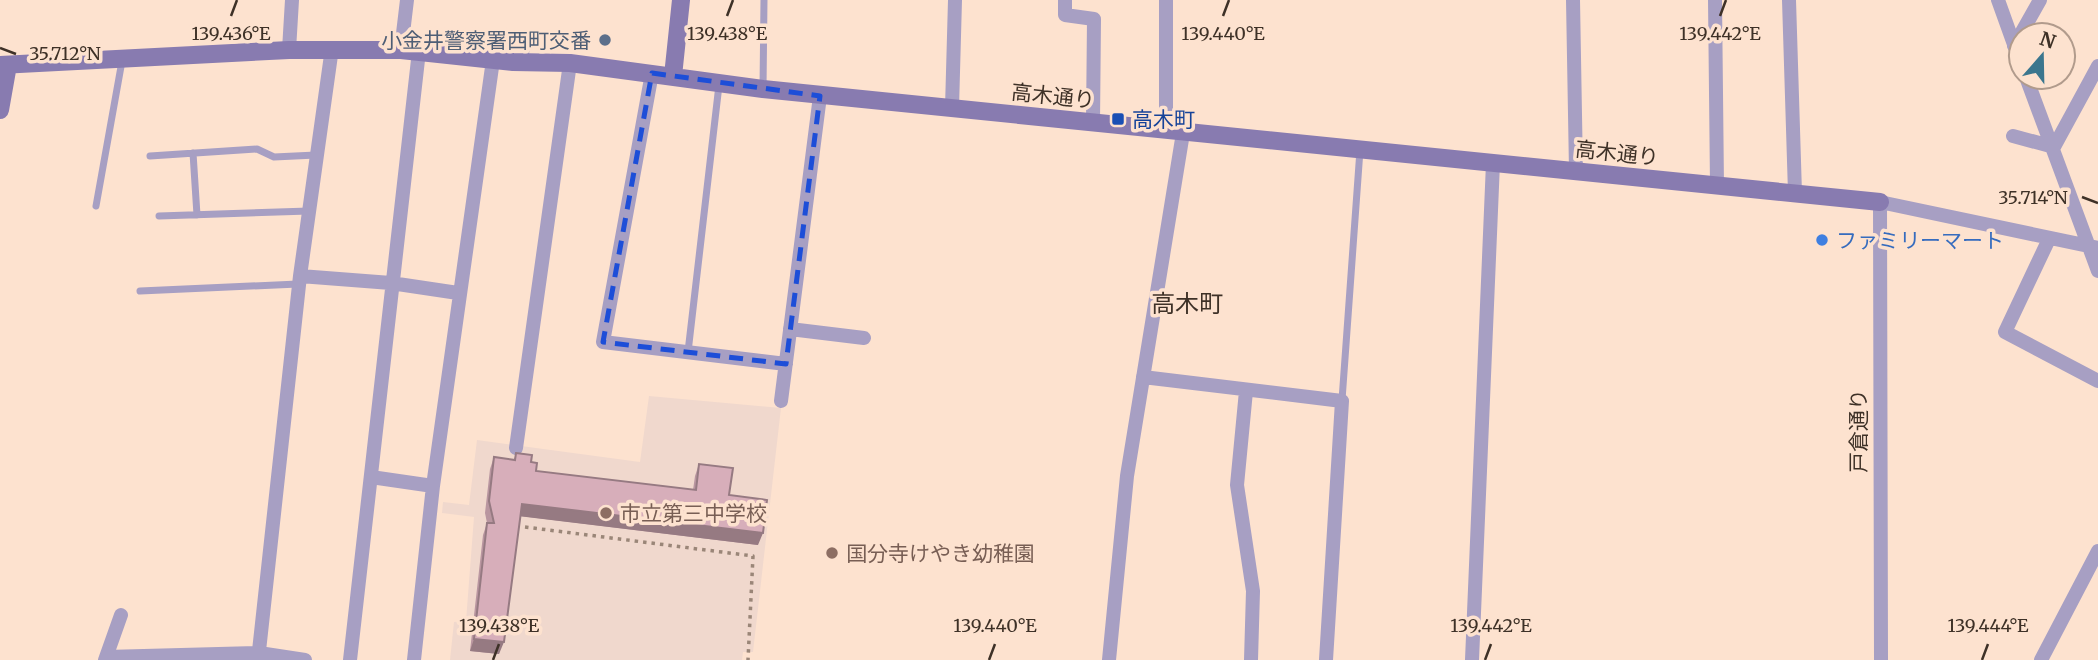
<svg xmlns="http://www.w3.org/2000/svg" width="2098" height="660" font-family="Merriweather,'Noto Sans JP',serif">
<style>
.education{fill:#f0d8cd}
.lines{fill:none;stroke-linecap:round;stroke-linejoin:round}
.path{stroke:#9a8678;stroke-width:3.5;stroke-dasharray:3.5 5;stroke-linecap:butt}
.lane{stroke:#a79fc3;stroke-width:7}
.street{stroke:#a79fc3;stroke-width:14}
.secondary{stroke:#887bb0;stroke-width:18}
.wall{fill:#b996a0}
.shaded-wall{fill:#967a82}
.building{fill:#d7aeba;stroke:#967a82;stroke-width:2}
.marked{fill:none;stroke:#1d4ed8;stroke-width:5;stroke-dasharray:14 9;stroke-linejoin:round}
.ticks{fill:none;stroke:#3e3127;stroke-width:2.5}
.service-dot{fill:#5c6f8a;stroke:#fde2cf;stroke-width:2.5}
.transit-dot{fill:#1a4fb4;stroke:#fde2cf;stroke-width:2.5}
.shop-dot{fill:#3f7fe0;stroke:#fde2cf;stroke-width:2.5}
.education-dot{fill:#8d6e63;stroke:#fde2cf;stroke-width:2.5}
.labels{text-anchor:middle;dominant-baseline:central;stroke-width:7;stroke-linejoin:round;paint-order:stroke}
.service-label{font-size:21px;fill:#4e5e75;stroke:#fde2cf;text-anchor:end}
.street-label{font-size:21px;fill:#3e3127;stroke:#fde2cf}
.transit-label{font-size:21px;fill:#164399;stroke:#fde2cf;text-anchor:start}
.shop-label{font-size:21px;fill:#366cbe;stroke:#fde2cf;text-anchor:start}
.education-label{font-size:21px;fill:#785e54;stroke:#fde2cf;text-anchor:start}
.quarter-label{font-size:24px;fill:#3e3127;stroke:#fde2cf}
.ticks-label{font-size:18px;text-anchor:middle;fill:#3e3127;stroke:#fde2cf;stroke-width:7;stroke-linejoin:round;paint-order:stroke}
</style>
<rect width="100%" height="100%" fill="#fde2cf"/>
<path class="education" d="M649 396 781 408 753 652H743L742 660H450L454 622 466 621 474 517 442 513 443 502 469 505 477 440 640 462Z"/>
<g class="lines">
<path class="path" d="M525 527 753 556 748 660"/>
<path class="lane" d="M525 62 527 35
M763 89 764 0
M193 153 197 215
M150 156 257 149 274 157 316 155
M96 206 122 61
M159 216 309 211
M140 291 298 284
M688 352 719 85
M1342 400 1360 150"/>
<path class="street" d="M1065 0V15L1094 19 1093 122
M1166 0V131
M1573 0 1576 171
M1715 0 1717 185
M1789 0 1795 193
M1998 0 2021 64
M2014 46 2040 0
M289 50 292 0
M401 50 407 0
M652 73 603 342 786 364
M2026 77 2098 271
M952 108 955 0
M2013 136 2054 147
M2054 147 2098 66
M2049 239 2005 332 2098 381
M300 276 391 283 458 293
M790 329 864 338
M1143 377 1342 401 1326 660
M1246 391 1237 485 1253 591 1251 660
M781 401 820 96
M516 448 570 63
M371 477 433 486
M106 657 259 653 305 660
M105 660 121 615
M258 660 300 276 332 48
M350 660 419 51
M414 660 433 486 493 60
M1109 660 1127 476 1183 133
M1472 660 1493 163
M1881 660 1880 202 2098 248
M2041 660 2098 551"/>
<path class="secondary" d="M0 65 289 50H401L513 62 570 63 763 89 1880 202
M673 76 681 0
M0 110 8 65"/>
</g>
<path class="wall" d="M516 453 531 462 536 471 693 490 695 476 699 464 729 495 758 545 520 516 499 654 470 651 483 535 487 523 485 513 490 469 494 457 514 460Z"/>
<path class="shaded-wall" d="M522 504 763 533 758 545 518 516Z
M474 639 504 642 499 654 470 651Z"/>
<path class="building" d="M516 453 532 455 531 462 537 463 536 471 696 490 699 464 733 468 729 495 767 500 763 533 522 504 504 642 474 639 487 523H494L489 501 494 457 515 460Z"/>
<path class="marked" d="M652 73 820 96 786 364 603 342Z"/>
<path class="ticks" d="M231 16 237 0M727 16 733 0M1223 16 1229 0M1720 16 1726 0M0 48 16 54M2082 197 2098 203M493 660 499 644M989 660 995 644M1485 660 1491 644M1982 660 1988 644"/>
<circle class="service-dot" cx="605" cy="40" r="7"/>
<rect class="transit-dot" x="1111" y="112" width="14" height="14" rx="3.5"/>
<circle class="shop-dot" cx="1822" cy="240" r="7"/>
<g class="education-dot">
<circle cx="606" cy="513" r="7"/>
<circle cx="832" cy="553" r="7"/>
</g>
<g class="labels">
<g class="service-label">
<text x="591" y="40">小金井警察署西町交番</text>
</g>
<g class="street-label">
<text transform="translate(1053 96) rotate(6)">高木通り</text>
<text transform="translate(1617 153) rotate(6)">高木通り</text>
<text transform="translate(1858 431) rotate(-90)">戸倉通り</text>
</g>
<g class="transit-label">
<text x="1132" y="119">高木町</text>
</g>
<g class="shop-label">
<text x="1836" y="240">ファミリーマート</text>
</g>
<g class="education-label">
<text x="620" y="513">市立第三中学校</text>
<text x="846" y="553">国分寺けやき幼稚園</text>
</g>
<g class="quarter-label">
<text x="1187" y="303">高木町</text>
</g>
</g>
<g class="ticks-label">
<text x="231" y="40">139.436°E</text>
<text x="727" y="40">139.438°E</text>
<text x="1223" y="40">139.440°E</text>
<text x="1720" y="40">139.442°E</text>
<text x="65" y="60">35.712°N</text>
<text x="2033" y="204">35.714°N</text>
<text x="499" y="632">139.438°E</text>
<text x="995" y="632">139.440°E</text>
<text x="1491" y="632">139.442°E</text>
<text x="1988" y="632">139.444°E</text>
</g>
<g transform="translate(2042 56) rotate(20)"><circle r="33" fill="#fde2cf" stroke="#b19b8c" stroke-width="2"/>
<path d="M0-5L12 26L0 18L-12 26Z" fill="#3b768e"/>
<text y="-10" font-size="19" font-weight="bold" text-anchor="middle" fill="#3e3127">N</text>
</g>
</svg>
